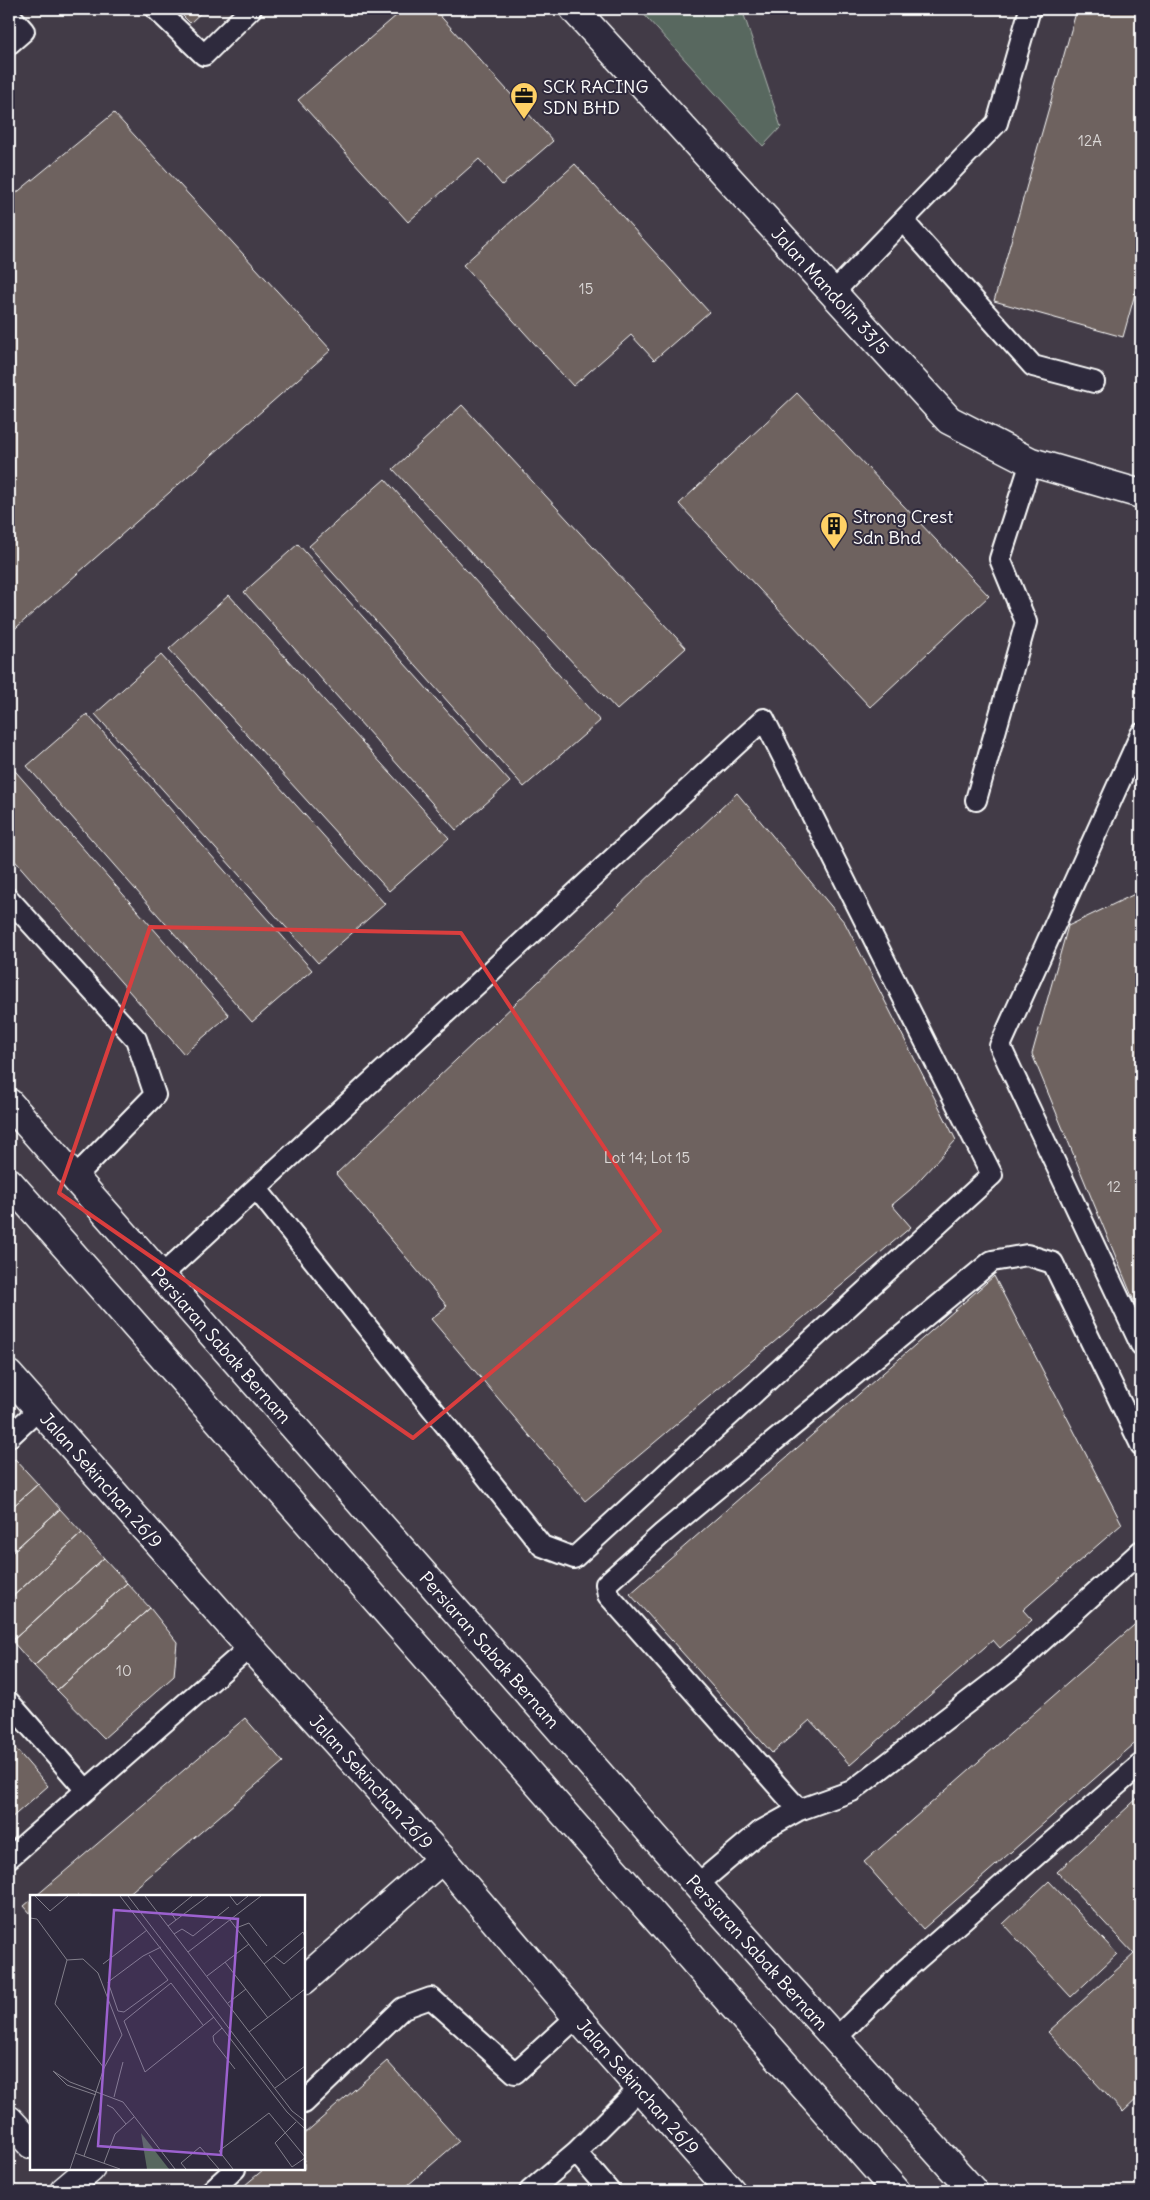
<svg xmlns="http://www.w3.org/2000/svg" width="1150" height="2200" font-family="Delius,sans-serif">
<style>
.built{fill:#423b47;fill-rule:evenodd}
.green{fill:#58685f;stroke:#acb4af}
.building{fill:#6e625e;stroke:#fff}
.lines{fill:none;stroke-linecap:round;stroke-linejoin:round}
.lane-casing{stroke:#fff;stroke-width:24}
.street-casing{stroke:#fff;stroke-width:31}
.secondary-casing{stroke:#fff;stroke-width:31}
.lane{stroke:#2f2a3d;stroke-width:20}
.street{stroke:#2f2a3d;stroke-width:28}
.secondary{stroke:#2f2a3d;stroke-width:28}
.marked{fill:none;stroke:#da3e3e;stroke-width:4;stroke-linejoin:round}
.labels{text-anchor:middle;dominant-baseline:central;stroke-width:4;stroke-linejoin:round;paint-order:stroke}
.number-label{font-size:15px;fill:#dbd8d7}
.poi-label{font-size:18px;fill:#fff;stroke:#2f2a3d;text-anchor:start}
.street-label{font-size:18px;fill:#fff;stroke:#2f2a3d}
.inset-road{fill:none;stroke:#827f8b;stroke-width:1}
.view{fill:#9c61cf;fill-opacity:0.15;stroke:#9c61cf;stroke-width:2.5}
.inset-edge{fill:none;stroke:#fff;stroke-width:2.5}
</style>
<rect width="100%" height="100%" fill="#2f2a3d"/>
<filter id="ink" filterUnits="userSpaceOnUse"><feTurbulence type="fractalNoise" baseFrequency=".02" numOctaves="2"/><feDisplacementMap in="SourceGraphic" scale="10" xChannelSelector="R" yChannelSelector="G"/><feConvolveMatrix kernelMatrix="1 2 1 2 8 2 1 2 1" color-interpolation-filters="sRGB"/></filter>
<g filter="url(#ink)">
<path class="built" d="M9 9H1141V2191H9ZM31 1896H304V2169H31Z"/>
<path class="green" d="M639 9H742L781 127 763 146Z"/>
<path class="building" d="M176 9H205L190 23Z
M404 9H434L553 141 502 185 479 159 408 222 298 100Z
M1077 9H1141V272L1123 337 994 301Z
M114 113 331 350 9 634V199Z
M575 164 709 312 654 360 631 335 573 386 463 265Z
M797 393 989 596 870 707 679 504Z
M462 405 686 648 617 710 393 469Z
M385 479 600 721 524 787 309 546Z
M298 544 510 782 456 830 244 592Z
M229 595 449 838 389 891 169 649Z
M161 655 385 904 318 963 95 714Z
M87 714 312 970 252 1022 27 766Z
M9 764 229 1015 184 1054 9 854Z
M737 793 845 923 956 1140 911 1189 892 1205 911 1227 585 1501 431 1319 447 1306 336 1174Z
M1141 891V1318L1032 1054 1068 926Z
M994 1276 1122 1524 1023 1610 1032 1620 1000 1648 993 1640 850 1765 810 1720 772 1753 630 1594Z
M15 1459 38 1484 9 1510V1465Z
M38 1484 60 1509 9 1555V1510Z
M60 1509 82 1533 9 1600V1555Z
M82 1533 104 1558 12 1641 9 1637V1600Z
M104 1558 127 1583 34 1666 12 1641Z
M127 1583 150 1608 57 1690 34 1666Z
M150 1608 177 1642 174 1676 104 1738 57 1690Z
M1141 1619V1738L923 1929 864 1862Z
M245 1718 283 1762 126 1896H36Z
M9 1741 16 1749 9 1755Z
M16 1749 48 1786 9 1820V1755Z
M1141 1795V2095L1123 2112 1048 2032 1134 1954 1057 1872Z
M1049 1881 1117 1954 1071 1997 1003 1924Z
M31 1900V1914L24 1906Z
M387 2061 459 2141 401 2191H238L264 2169H304V2134Z"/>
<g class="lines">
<defs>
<path id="lane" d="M156 9 204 55 251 9
M9 14 24 31 9 44
M903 221 1033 366 1094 382
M832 294 997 123 1030 9
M1141 734 1000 1046 1141 1345
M976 800 1026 622 1000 559 1031 462
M9 899 136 1039 155 1095 74 1178
M161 1276 764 719 992 1175 574 1558 542 1546 256 1188
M9 1437 39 1409
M9 1702 86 1790
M799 1810 608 1595 606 1584 663 1533 992 1261 1027 1255 1053 1263 1141 1445
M9 1858 250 1647
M697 1885 761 1831 799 1810 852 1791 1012 1668 1141 1551
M836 2038 905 1970 1141 1764
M304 2103 403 2008 431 1998 515 2073 577 2017
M576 2152 609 2191
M211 2191 235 2169
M530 2191 576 2152 640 2088"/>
<g id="street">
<path id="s1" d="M574 9 949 420 1031 462 1141 494"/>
<path id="s2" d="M9 1375 250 1647 442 1859 577 2017 731 2191"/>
<path d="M304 1980 442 1859"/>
<path d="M9 2120 31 2144"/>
<path d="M64 2191 90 2169"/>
</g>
<g id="secondary">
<path id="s3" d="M9 1103 697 1885 973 2191"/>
<path d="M9 1182 896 2191"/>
</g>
</defs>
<use href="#lane" class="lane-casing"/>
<use href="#street" class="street-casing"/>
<use href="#secondary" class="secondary-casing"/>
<use href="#lane" class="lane"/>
<use href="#street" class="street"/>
<use href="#secondary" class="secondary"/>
</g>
</g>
<path class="marked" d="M150 927 461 933 660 1231 413 1438 59 1193Z"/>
<defs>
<symbol id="office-pin" viewBox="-11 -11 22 30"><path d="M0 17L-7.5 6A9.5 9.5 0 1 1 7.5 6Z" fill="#ffd166" stroke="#2f2a3d"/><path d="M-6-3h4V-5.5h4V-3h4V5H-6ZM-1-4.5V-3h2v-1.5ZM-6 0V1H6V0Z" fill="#111"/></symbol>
<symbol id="building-pin" viewBox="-11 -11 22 30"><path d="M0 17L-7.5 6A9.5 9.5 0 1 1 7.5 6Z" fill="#ffd166" stroke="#2f2a3d"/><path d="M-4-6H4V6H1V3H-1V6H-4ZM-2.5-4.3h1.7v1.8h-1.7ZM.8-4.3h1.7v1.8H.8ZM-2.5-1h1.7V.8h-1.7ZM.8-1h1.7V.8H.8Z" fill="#111"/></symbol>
</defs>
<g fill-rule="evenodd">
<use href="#office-pin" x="508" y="80" width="32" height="43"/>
<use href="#building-pin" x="818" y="510" width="32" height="43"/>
</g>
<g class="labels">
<g class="number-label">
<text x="1090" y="140">12A</text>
<text x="586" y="288">15</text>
<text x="647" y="1157">Lot 14; Lot 15</text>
<text x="1114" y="1186">12</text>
<text x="124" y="1670">10</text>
</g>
<g class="poi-label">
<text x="543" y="86">SCK RACING<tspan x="543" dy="21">SDN BHD</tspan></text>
<text x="853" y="516">Strong Crest<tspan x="853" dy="21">Sdn Bhd</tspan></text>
</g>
<g class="street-label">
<text stroke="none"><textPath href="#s1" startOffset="381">Jalan Mandolin 33/5</textPath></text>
<text stroke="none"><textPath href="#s3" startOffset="322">Persiaran Sabak Bernam</textPath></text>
<text stroke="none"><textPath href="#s2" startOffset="140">Jalan Sekinchan 26/9</textPath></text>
<text stroke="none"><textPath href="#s3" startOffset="728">Persiaran Sabak Bernam</textPath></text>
<text stroke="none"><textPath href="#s2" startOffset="545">Jalan Sekinchan 26/9</textPath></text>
<text stroke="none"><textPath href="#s3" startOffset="1132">Persiaran Sabak Bernam</textPath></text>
<text stroke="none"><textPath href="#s2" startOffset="950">Jalan Sekinchan 26/9</textPath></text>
</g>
</g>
<g transform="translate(30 1895)">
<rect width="275" height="275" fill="#2f2a3d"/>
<path d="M111 238 139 274H117Z" fill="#58685f"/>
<path class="inset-road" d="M5 1 20 16 38 1M90 1 257 217 275 234M98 1 262 216 275 226M115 1 256 185M200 1 207 10 218 1M0 23 7 24 37 65 25 109 74 173 40 274M146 25 141 18 162 1M200 25 262 105M138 31 178 1M206 33 219 28 237 51M144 39 152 34 163 41 199 12M158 57 231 1M119 60 138 85 94 117 88 116 78 87 113 61 131 52M244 61 254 69 275 51M37 65 53 64 68 78 92 140 74 173M195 67 238 123M73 69 117 35M234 69 273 37 275 42M177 81 219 49M198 108 216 94M173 130 141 88 94 126 115 177 184 122M192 133 183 141 184 147 205 174M219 137 275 94M245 193 275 171M66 200 37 190 23 176 40 187 93 207 145 274M84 202 93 167M77 210 83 213 96 229M266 227 245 248 262 272 275 263M45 258 90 274M54 261 70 215M74 268 85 239 104 222M156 274 151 268 170 252 189 274M203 274 189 256 239 218 275 262"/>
<path class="view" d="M84 15 208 24 191 260 68 251Z"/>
<rect width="275" height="275" class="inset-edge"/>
</g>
<rect width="1150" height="2200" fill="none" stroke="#2f2a3d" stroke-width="30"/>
<rect x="15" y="15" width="1120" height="2170" fill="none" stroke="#fff" stroke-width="2" filter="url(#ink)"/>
</svg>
